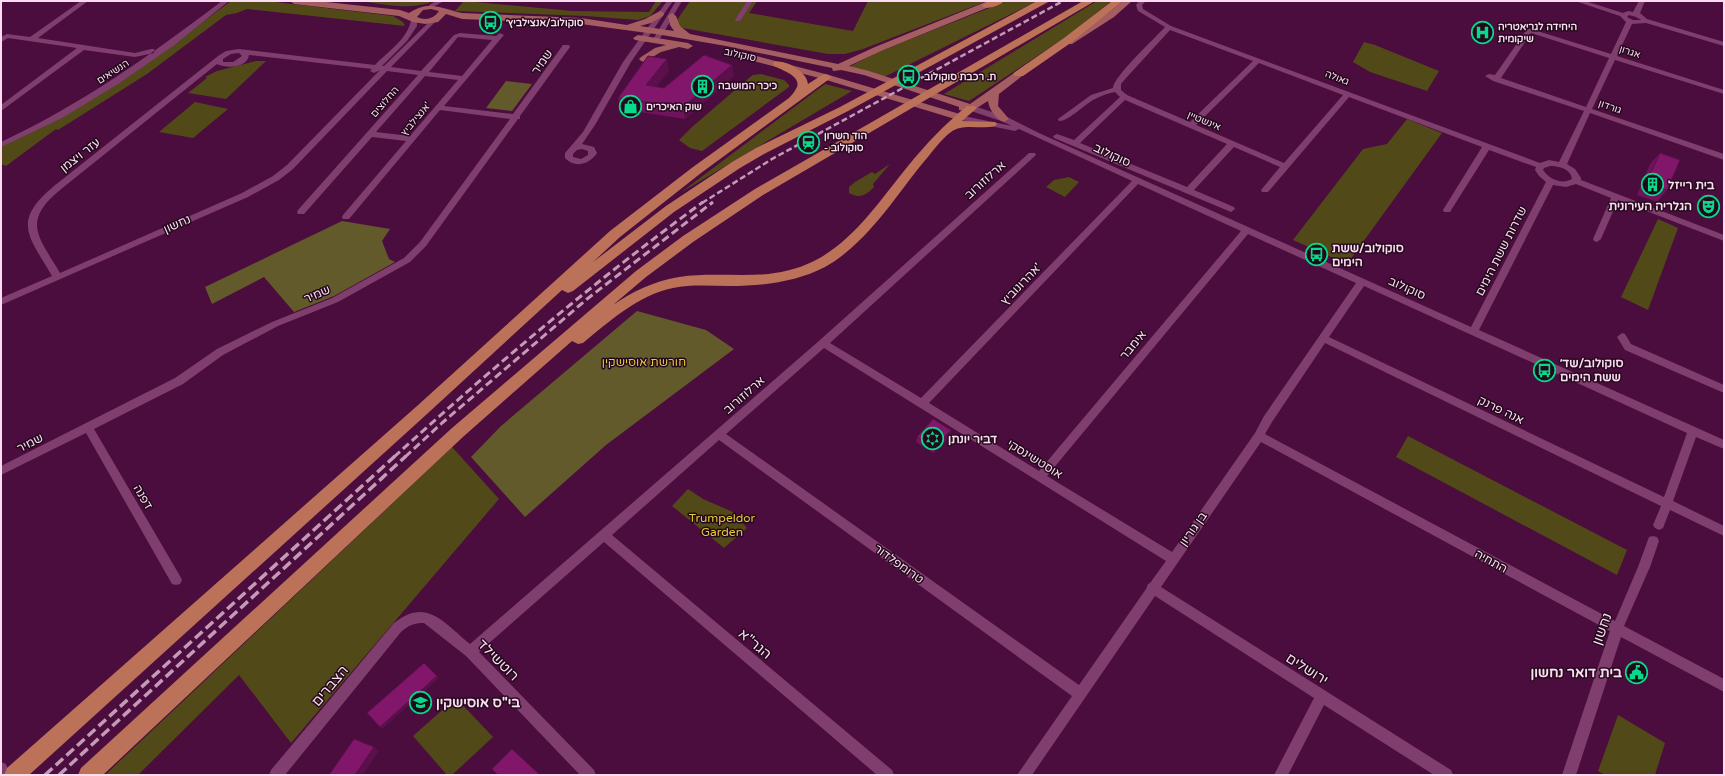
<svg xmlns="http://www.w3.org/2000/svg" width="1725" height="776" font-family="'Varela Round','Noto Sans Hebrew',sans-serif">
<style>
.green{fill:#524918}
.forest{fill:#635a2c}
.lines{fill:none;stroke-linecap:round;stroke-linejoin:round}
.minor{fill:#7f3e6d;fill-rule:evenodd}
.major{fill:#a45d61;fill-rule:evenodd}
.highway{fill:#bc7159;fill-rule:evenodd}
.rail-far2{stroke:#c39ab7;stroke-width:2.5;stroke-dasharray:6 3;stroke-linecap:butt}
.rail-far1{stroke:#c39ab7;stroke-width:3;stroke-dasharray:8 4;stroke-linecap:butt}
.rail{stroke:#c39ab7;stroke-width:3.5;stroke-dasharray:10 4.5;stroke-linecap:butt}
.wall{fill:#70135c}
.shaded-wall{fill:#5b0f4b}
.building{fill:#82166b;stroke:#5b0f4b}
.labels{text-anchor:middle;dominant-baseline:central;stroke-width:3;stroke-linejoin:round;paint-order:stroke}
.far-poi-label{font-size:10px;font-weight:bold;fill:#fbdcf0;stroke:#23091c;text-anchor:start}
.far-street-label{font-size:10px;fill:#fbdcf0;stroke:#23091c}
.street-label{font-size:12px;fill:#fbdcf0;stroke:#23091c}
.poi-label{font-size:12px;font-weight:bold;fill:#fbdcf0;stroke:#23091c;text-anchor:start}
.park-label{font-size:12px;fill:#e5ca39;stroke:#23091c}
.near-street-label{font-size:14px;fill:#fbdcf0;stroke:#23091c}
.near-poi-label{font-size:14px;font-weight:bold;fill:#fbdcf0;stroke:#23091c;text-anchor:end}
</style>
<rect width="100%" height="100%" fill="#4b0d3d"/>
<path class="green" d="M231 1H267L393 16 403 22 405 26 247 9 237 13 226 15 147 74 58 130 56 129 6 166 1 164V146L165 50Z
M359 1H434C410 11 384 4 359 1Z
M464 1 572 11 649 12 656 1H663L650 16 638 20 585 16 455 11Z
M690 1H757L749 13 853 31 868 1H987L863 49 845 54H828L683 28 677 26 675 23Z
M1007 1H1037L884 77 849 67 878 52Z
M1097 1H1111L1066 37 969 101 944 94Z
M1364 42 1375 45 1439 71 1427 91 1370 72 1353 62Z
M256 61H266L226 99 188 93 207 78 205 77 217 71Z
M761 74 784 80 789 85V87L702 151 690 148 679 140 692 127 749 78 753 75Z
M825 84 852 91 680 193Z
M195 102 228 109 193 138 159 132Z
M1407 119 1442 133 1347 264 1293 240 1363 149 1387 144Z
M890 164 873 184 874 187C866 195 860 199 849 193V187L855 182 872 172 875 174Z
M1069 177 1079 182 1065 197 1046 187 1054 180Z
M1658 219 1678 228 1648 310 1621 297Z
M1408 436 1627 550 1617 575 1396 457Z
M452 447 499 499 291 743 239 675 138 775H105Z
M688 489 703 499 733 512 747 528 724 548 672 506Z
M456 698 493 737 452 775H447L413 736Z
M1618 715 1665 743 1655 775H1605L1598 771Z"/>
<path class="forest" d="M506 81 532 84 512 111 486 108Z
M342 221 390 229 382 241 389 259 395 262 334 296 294 312 264 277 212 304 205 287Z
M637 311 706 330 734 349 606 445 525 517 471 457 501 426Z"/>
<g class="lines">
<path class="minor" d="M81 1H88L38 38 135 53 151 49H154V53L135 57 84 50 1 111V105L77 48 8 38 1 42V37L7 34 30 37Z
M222 1H229L173 46 118 84 62 118 1 147V142C84 103 149 56 222 1Z
M436 1H444L433 7H429V5Z
M667 1H673L631 62 595 125 582 144 594 147 597 153C590 164 575 169 565 158V153L583 132 623 62ZM582 149 588 151V155L581 159 573 157V154L577 150Z
M676 1H682L658 42H654L652 41Z
M747 1H753L740 21H736L735 20Z
M1139 1H1146L1142 5 1143 9 1171 26 1540 163 1549 160 1559 162 1584 111 1493 81 1485 76 1489 74 1495 75 1527 29H1531L1611 54 1626 22 1620 16 1575 1H1585L1623 13 1628 11 1633 12 1639 1H1645L1640 13 1647 19 1724 42V46L1646 23 1632 24 1617 56 1724 90V94L1615 60 1592 109 1724 154V160L1590 113 1567 164 1575 169 1581 178V180L1724 235V241L1618 200 1601 239 1597 242 1594 241 1593 239 1611 198 1576 184 1566 187 1553 185 1479 330 1724 440V449L1696 437 1673 501 1724 526V536L1670 510 1663 528 1659 530 1655 528 1653 525 1661 506 1325 343 1272 422 1265 434 1615 621 1638 567 1649 537 1653 536 1657 537 1659 541 1650 567 1624 626 1724 679V692L1621 637 1576 775H1562L1610 631 1261 442 1161 587 1451 770 1453 775H1434L1324 705 1288 775H1274L1314 698 1155 596 1032 775H1017L1072 696 719 440 612 535 892 770 894 775H877L604 542 479 652 594 770 596 775H580L466 656 424 623C414 623 409 625 401 632L285 775H269L271 770 393 624C426 596 444 623 470 644L820 340 1029 153H1035L1036 155 830 343 921 398 1132 181 1019 129 1015 131 956 119V115H959L1012 126 1001 121 968 110V106H974L1007 117 1039 133 1471 327 1546 182 1539 176 1535 170 1536 167 1489 150 1450 212H1444L1443 210 1482 147 1349 97 1268 192H1262L1261 190 1280 167 1234 147 1194 190 1234 207 1235 209 1231 212 1054 138 1053 136 1057 134 1074 140 1120 97 1115 92C1109 93 1103 95 1097 98 1087 102 1068 122 1059 121L1058 119 1091 95 1113 88C1113 77 1155 38 1165 27L1138 11 1136 5ZM1629 15 1636 17 1641 20H1633L1627 17ZM1170 30 1253 61 1190 122 1127 95 1121 90V84L1127 77ZM1531 33 1609 58 1586 107 1501 78ZM1259 63 1343 95 1284 163 1196 125ZM1125 100 1227 144 1187 187 1080 143ZM1550 166C1559 166 1571 169 1572 179 1562 185 1549 179 1543 170L1544 168ZM1138 184 1241 231 1039 471 929 403ZM1248 234 1356 283 1264 416 1255 433 1172 552 1047 476ZM1364 286 1687 433 1664 497 1329 337ZM824 348 1166 561 1150 583 1148 584 1146 589 1079 685 726 434Z
M414 18 417 20V26L407 41 382 66H384L432 19 437 20 391 67 421 71 454 35 460 33 496 36 500 33 504 35 444 106 513 114 563 45H569L570 47 520 116V119H518L426 246 410 262 338 302 278 326 223 355 183 384 94 429 180 576 182 580 180 584 176 585 172 584 86 433 1 475V466L175 378 217 349 272 322 332 298 404 258 420 242 510 119 440 110 349 219H343L342 217 343 215 406 141 372 137 304 214H298L297 212 298 210 418 75 387 71 293 169 279 180 248 197 1 305V298L52 276C29 236 11 222 54 186L218 56 226 51 239 49 375 65C387 52 408 39 411 20ZM458 37 492 40 462 76 429 72ZM239 53 242 56 233 62H223V59L231 54ZM249 55 372 69 370 71 374 73 380 70 287 165 273 176 242 193 60 273C39 237 21 222 60 190L217 64C227 69 247 68 249 55ZM425 76 458 80 410 136 376 132Z
M1622 333 1625 334 1631 344 1724 385V393L1625 350 1617 337Z
M1 762 6 764 10 775H1Z"/>
<path class="major" d="M290 1H317L400 10 409 13C429 0 441 8 462 13L581 18 627 25 645 19 660 11 663 12 664 14 663 16 651 23 640 26 674 31 670 25 668 16 672 13 676 16 680 26 690 34 838 64 875 47 988 1H1000L999 3 881 51 849 66 869 71 970 104 1027 64H1033L1035 66 999 94 998 106 1009 119 1004 122C996 120 989 109 988 101 978 107 972 113 959 110V107L864 75 841 70 833 71 832 68 726 46 662 35 581 24 462 19 446 14 438 22 425 24 413 22 399 16 294 4ZM431 9 439 11C434 19 425 21 417 17L423 10Z
M1123 1H1132L1114 17 1072 44H1066L1064 42 1066 40 1108 13Z
M638 35 688 43 693 46 688 49 679 47 661 52 644 62 641 61 639 59 641 57 655 48 666 45 635 40 633 38Z
M741 52 829 75 963 115 964 117 963 119H955L823 79 738 57 736 55 738 53Z"/>
<path class="highway" d="M989 1H1004C1000 6 989 9 983 7L982 5Z
M1037 1H1050L848 111 764 154 740 168 674 212 573 291 568 293 562 290 427 414 29 775H4L7 768 417 406 610 231 693 167 789 98C792 95 795 91 797 87 801 76 782 70 774 66L773 64 774 62C786 59 807 72 808 84L822 75 826 74 832 77 701 173 620 237 593 262 666 206 732 162 756 148 840 107Z
M1083 1H1095L763 195 693 242 646 277 613 305C633 291 655 281 679 277 726 270 768 284 814 261 854 241 880 200 908 166 926 144 945 124 967 106H975L977 108 962 121 995 122 997 124 995 126C981 130 963 123 951 132 940 140 931 154 922 164 893 200 866 244 825 267 796 282 762 286 730 286 711 286 692 284 673 288 638 295 610 321 583 343L578 344 572 341 464 436 103 775H78L81 768 452 428 636 271 683 236 755 189Z
M1112 1H1123L1072 42 1023 76H1015L1013 74 1015 72 1064 38Z"/>
<path class="rail-far2" d="M702 203 772 159 1063 1"/>
<path class="rail-far1" d="M394 457C493 367 595 281 703 202
M405 457 442 423 587 299 713 202"/>
<path class="rail" d="M45 775 395 456
M59 775 406 456"/>
</g>
<path class="wall" d="M732 65 734 76 685 119 621 109 618 98 669 71 656 87 664 88Z
M1660 153 1667 190 1657 202 1637 195 1650 164Z
M951 430 950 436 934 453 916 442 917 437Z"/>
<path class="shaded-wall" d="M667 59 669 71 649 96 646 85Z
M732 65 734 76 685 119 683 107Z
M951 430 950 436 934 453V448Z
M437 676 439 678 382 729 380 727Z
M374 747 379 751 363 775H355Z"/>
<path class="building" d="M704 55 732 65 683 107 618 98 648 56 667 59 646 85 664 88Z
M1660 153 1680 160 1667 190 1646 183Z
M933 419 951 430 934 448 917 437Z
M424 663 437 676 380 727 367 713Z
M354 739 374 747 355 775H329Z
M512 749 540 775H498L492 769Z"/>
<defs>
<symbol id="bus-ring" viewBox="-11 -11 22 22"><circle r="9.5" fill="#23091c" stroke="#09d98b" stroke-width="1.5"/><path d="M-5-6H5V4H4V6H2V4H-2V6H-4V4H-5ZM-3.5-4V0h7V-4ZM-3.5 1.2v1.5H-2V1.2ZM2 1.2v1.5H3.5V1.2Z" fill="#09d98b"/></symbol>
<symbol id="hospital-ring" viewBox="-11 -11 22 22"><circle r="9.5" fill="#23091c" stroke="#09d98b" stroke-width="1.5"/><path d="M-5-5h3v3.5h4V-5h3V5h-3V1.5h-4V5h-3Z" fill="#09d98b"/></symbol>
<symbol id="building-ring" viewBox="-11 -11 22 22"><circle r="9.5" fill="#23091c" stroke="#09d98b" stroke-width="1.5"/><path d="M-4-6H4V6H1V3H-1V6H-4ZM-2.5-4.3h1.7v1.8h-1.7ZM.8-4.3h1.7v1.8H.8ZM-2.5-1h1.7V.8h-1.7ZM.8-1h1.7V.8H.8Z" fill="#09d98b"/></symbol>
<symbol id="shop-ring" viewBox="-11 -11 22 22"><circle r="9.5" fill="#23091c" stroke="#09d98b" stroke-width="1.5"/><path d="M-5-2.5h2.3a2.7 3.5 0 0 1 5.4 0H5L5.5 6h-11ZM-1.5-2.5h3a1.5 2.3 0 0 0-3 0Z" fill="#09d98b"/></symbol>
<symbol id="station-ring" viewBox="-11 -11 22 22"><circle r="9.5" fill="#23091c" stroke="#09d98b" stroke-width="1.5"/><path d="M-3-6H3Q5-6 5-4V2Q5 4 3 4L4.5 6H3L1.5 4h-3L-3 6H-4.5L-3 4Q-5 4-5 2V-4Q-5-6-3-6ZM-3.5-4v3h7v-3ZM-3.5 1v1.5H-2V1ZM2 1v1.5H3.5V1Z" fill="#09d98b"/></symbol>
<symbol id="theatre-ring" viewBox="-11 -11 22 22"><circle r="9.5" fill="#23091c" stroke="#09d98b" stroke-width="1.5"/><path d="M-5-5.5Q0-4 5-5.5V0Q5 5 0 6Q-5 5-5 0ZM-3.3-2.5H-1v1.5H-3.3ZM1-2.5H3.3v1.5H1ZM-2.8 1Q0 5.5 2.8 1Z" fill="#09d98b"/></symbol>
<symbol id="synagogue-ring" viewBox="-11 -11 22 22"><circle r="9.5" fill="#23091c" stroke="#09d98b" stroke-width="1.5"/><path d="M0-6.5L5.6 3.2H-5.6ZM0 6.5L5.6-3.2H-5.6Z" fill="#09d98b"/></symbol>
<symbol id="civic-ring" viewBox="-11 -11 22 22"><circle r="9.5" fill="#23091c" stroke="#09d98b" stroke-width="1.5"/><path d="M-.6-6.5H3V-4.5H.6V-3L4-1V1h2V6H-6V1h2V-1L-.6-3ZM-1.2 2.5V6h2.4V2.5Z" fill="#09d98b"/></symbol>
<symbol id="school-ring" viewBox="-11 -11 22 22"><circle r="9.5" fill="#23091c" stroke="#09d98b" stroke-width="1.5"/><path d="M0-5L7-2L0 1L-7-2ZM-4 1L0 2.5L4 1V4Q0 6-4 4Z" fill="#09d98b"/></symbol>
</defs>
<g fill-rule="evenodd">
<use href="#bus-ring" x="478" y="10" width="25" height="25"/>
<use href="#hospital-ring" x="1470" y="20" width="25" height="25"/>
<use href="#bus-ring" x="896" y="64" width="25" height="25"/>
<use href="#building-ring" x="690" y="74" width="25" height="25"/>
<use href="#shop-ring" x="618" y="94" width="25" height="25"/>
<use href="#station-ring" x="796" y="130" width="25" height="25"/>
<use href="#building-ring" x="1640" y="172" width="25" height="25"/>
<use href="#theatre-ring" x="1696" y="194" width="25" height="25"/>
<use href="#bus-ring" x="1304" y="242" width="25" height="25"/>
<use href="#bus-ring" x="1532" y="358" width="25" height="25"/>
<use href="#synagogue-ring" x="920" y="426" width="25" height="25"/>
<use href="#civic-ring" x="1624" y="660" width="25" height="25"/>
<use href="#school-ring" x="408" y="690" width="25" height="25"/>
</g>
<g class="labels">
<g class="far-poi-label">
<text x="506" y="23">סוקולוב/אנצילביץ׳</text>
<text x="1498" y="27">היחידה לגריאטריה<tspan x="1498" dy="12">שיקומית</tspan></text>
<text x="924" y="77">ת. רכבת סוקולוב</text>
<text x="718" y="86">כיכר המושבה</text>
<text x="646" y="107">שוק האיכרים</text>
<text x="824" y="136">הוד השרון<tspan x="824" dy="12">- סוקולוב</tspan></text>
</g>
<g class="far-street-label">
<text transform="translate(1630 52) rotate(18)">אגרון</text>
<text transform="translate(740 55) rotate(13)">סוקולוב</text>
<text transform="translate(113 72) rotate(-33)">הנשיאים</text>
<text transform="translate(1337 78) rotate(21)">גאולה</text>
<text transform="translate(385 102) rotate(-49)">החלוצים</text>
<text transform="translate(1610 107) rotate(19)">גורדון</text>
<text transform="translate(416 119) rotate(-50)">אנצילביץ'</text>
<text transform="translate(1204 121) rotate(23)">אינשטיין</text>
</g>
<g class="street-label">
<text transform="translate(542 62) rotate(-55)">שמיר</text>
<text transform="translate(80 155) rotate(-38)">עזר ויצמן</text>
<text transform="translate(1112 155) rotate(25)">סוקולוב</text>
<text transform="translate(985 180) rotate(-42)">ארלוזורוב</text>
<text transform="translate(177 224) rotate(-24)">נחשון</text>
<text transform="translate(1501 251) rotate(-63)">שדרות ששת הימים</text>
<text transform="translate(1021 284) rotate(-46)">אהרונוביץ'</text>
<text transform="translate(1407 288) rotate(24)">סוקולוב</text>
<text transform="translate(317 294) rotate(-23)">שמיר</text>
<text transform="translate(1133 345) rotate(-50)">אימבר</text>
<text transform="translate(744 395) rotate(-41)">ארלוזורוב</text>
<text transform="translate(1501 410) rotate(26)">אנה פרנק</text>
<text transform="translate(30 443) rotate(-27)">שמיר</text>
<text transform="translate(1035 459) rotate(32)">אוסטשינסקי</text>
<text transform="translate(143 497) rotate(60)">דפנה</text>
<text transform="translate(1193 529) rotate(-55)">בן גוריון</text>
<text transform="translate(1491 561) rotate(29)">התחיה</text>
<text transform="translate(899 564) rotate(36)">טרומפלדור</text>
</g>
<g class="poi-label">
<text x="1668" y="185">בית רייזל</text>
<text x="1692" y="206" text-anchor="end">הגלריה העירונית</text>
<text x="1332" y="248">סוקולוב/ששת<tspan x="1332" dy="14">הימים</tspan></text>
<text x="1560" y="363">סוקולוב/שד׳<tspan x="1560" dy="14">ששת הימים</tspan></text>
<text x="948" y="439">דביר יונתן</text>
</g>
<g class="park-label">
<text x="644" y="362">חורשת אוסישקין</text>
<text x="722" y="518">Trumpeldor<tspan x="722" dy="14">Garden</tspan></text>
</g>
<g class="near-street-label">
<text transform="translate(1602 629) rotate(-70)">נחשון</text>
<text transform="translate(755 644) rotate(40)">הגר"א</text>
<text transform="translate(498 660) rotate(45)">רוטשילד</text>
<text transform="translate(1307 669) rotate(32)">ירושלים</text>
<text transform="translate(330 686) rotate(-50)">הצברים</text>
</g>
<g class="near-poi-label">
<text x="1622" y="672">בית דואר נחשון</text>
<text x="436" y="702" text-anchor="start">בי"ס אוסישקין</text>
</g>
</g>
<rect width="1725" height="776" fill="none" stroke="#fbdcf0" stroke-width="4"/>
</svg>
